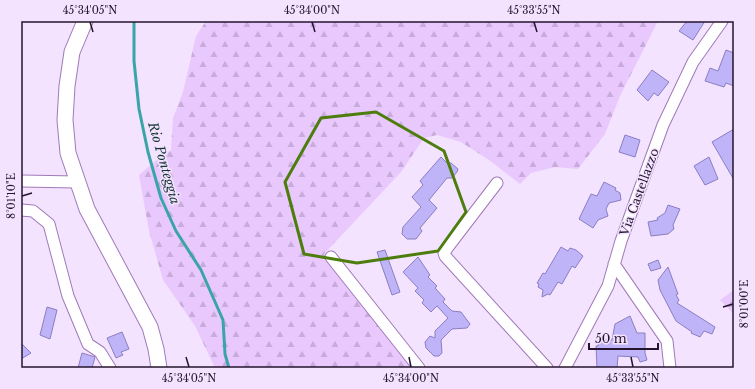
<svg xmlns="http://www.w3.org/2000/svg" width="755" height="389" font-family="'Libre Baskerville',serif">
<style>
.forest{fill:url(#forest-firs)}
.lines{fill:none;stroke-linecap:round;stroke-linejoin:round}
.stream{stroke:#3ba4a8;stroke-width:3}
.building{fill:#c0b4f8;stroke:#8b7ec2}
.street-casing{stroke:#a07ab8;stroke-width:13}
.secondary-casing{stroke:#a07ab8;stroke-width:17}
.street{stroke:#fff;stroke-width:11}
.secondary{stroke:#fff;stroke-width:15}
.marked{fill:none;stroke:#4d7e0d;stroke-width:3;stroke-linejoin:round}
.ticks{fill:none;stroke:#24142d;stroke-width:1.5}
.labels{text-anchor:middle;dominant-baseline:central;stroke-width:3;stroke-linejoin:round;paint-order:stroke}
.street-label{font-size:12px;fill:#24142d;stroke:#f3e3fe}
.water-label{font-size:13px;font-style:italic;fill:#163635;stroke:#f3e3fe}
.neatline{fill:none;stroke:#24142d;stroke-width:1.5}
.ticks-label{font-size:10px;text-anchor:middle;fill:#24142d}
</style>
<defs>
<pattern id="forest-firs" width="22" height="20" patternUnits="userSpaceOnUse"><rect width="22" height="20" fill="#e9c8fe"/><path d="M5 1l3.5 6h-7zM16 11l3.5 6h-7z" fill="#c8abda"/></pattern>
</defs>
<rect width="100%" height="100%" fill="#f3e3fe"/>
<path class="forest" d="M206 21H658L620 96 605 134 578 169 555 167 531 173 520 184 489 160 461 142 437 135 424 138 401 172 324 254 411 368H215L195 326 163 280 149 231 139 175 160 157 171 150 173 118 183 92 196 36Z
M734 290V314L720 300Z"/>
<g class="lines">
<path class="stream" d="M134 21V61L139 109 148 152 161 198 176 231 201 270 223 320 225 354 229 368"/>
</g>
<path class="building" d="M687 21H705L693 40 679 31Z
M726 50 734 53V86L726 83 724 87 705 81 710 68 718 71Z
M652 70 669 82 658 96 654 93 648 101 637 90Z
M734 129V180L712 142Z
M625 135 640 140 635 157 619 152Z
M441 157 447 163H451L458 169 457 172 452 178H447L429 200 437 208 420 228 422 231 416 239H407L402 234 403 227 421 207 412 197 423 185 420 181Z
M709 157 718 179 705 185 694 166Z
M604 182 616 188 615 190 620 193 621 200 609 203 606 209 608 216 598 220 593 228 579 219 591 194 597 196Z
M668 205 680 209 673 225 674 229 668 234 651 236 648 222 658 220 657 218 665 213Z
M561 247 568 251 570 248 576 250 583 256 575 268 572 266 562 284 558 282 550 295 548 294 542 297 543 290 538 287 539 284 537 283 543 273 545 274Z
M385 250 400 292 392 295 377 252Z
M418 257 430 275 428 277 437 286 435 288 445 299 443 302 452 311 461 312 470 324 467 328 452 329 441 340 442 353 439 356H434L426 348 425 342 430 336 435 338V331L448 318 437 306 431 312 422 303 424 300 415 291 418 288 403 272Z
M658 260 661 268 651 271 648 264Z
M668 267 678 294 676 295 679 300 677 303 715 327 712 334 704 331 700 337 691 333 692 332 676 321 660 290 658 280Z
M47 307 57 310 50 339 40 335Z
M630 316 637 333H645V353L647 360 640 362 638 357 618 356 617 368H597L596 346H598V340H612L615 324Z
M122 332 129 349 121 352 123 355 116 358 107 338Z
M21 343 31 353 21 359Z
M82 353 95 357 92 368H78Z"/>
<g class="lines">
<defs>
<path id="street" d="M21 181 77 182
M497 183 448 247 444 253 445 256 547 368
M21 210 33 211 49 224 68 296 88 344 100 352 110 368
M331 257 419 368
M614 264 667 341 670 368
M565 368 608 286 621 241 663 125 693 62 722 21"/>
<path id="secondary" d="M85 21 72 52 67 86 65 120 68 153 87 209 150 327 156 349 159 368"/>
</defs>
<use href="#street" class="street-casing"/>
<use href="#secondary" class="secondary-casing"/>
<use href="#street" class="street"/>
<use href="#secondary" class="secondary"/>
</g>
<path class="marked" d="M376 112 444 151 466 212 438 251 357 263 304 254 285 182 321 118Z"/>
<path class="ticks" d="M90 22 93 32M312 22 315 32M534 22 537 32M22 196 32 193M723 307 733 304M186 357 189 367M409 357 411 367M631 357 633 367"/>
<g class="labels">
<g class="street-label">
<text transform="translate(639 192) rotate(-70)">Via Castellazzo</text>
</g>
<g class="water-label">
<text transform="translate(164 163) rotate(74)">Rio Ponteggia</text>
</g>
</g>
<rect width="755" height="389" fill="none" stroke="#f3e3fe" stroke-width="44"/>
<path d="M589 343v6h69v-6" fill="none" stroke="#24142d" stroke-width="2"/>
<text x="595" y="343" font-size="12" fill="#24142d" stroke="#f3e3fe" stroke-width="3" paint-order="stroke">50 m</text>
<rect x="22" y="22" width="711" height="345" class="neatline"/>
<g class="ticks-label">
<text x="90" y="14">45°34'05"N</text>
<text x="312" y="14">45°34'00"N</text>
<text x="534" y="14">45°33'55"N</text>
<text transform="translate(11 196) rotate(-90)" y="4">8°01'10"E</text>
<text transform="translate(744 304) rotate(-90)" y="4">8°01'00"E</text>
<text x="189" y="382">45°34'05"N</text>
<text x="411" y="382">45°34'00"N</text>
<text x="633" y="382">45°33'55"N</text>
</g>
</svg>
